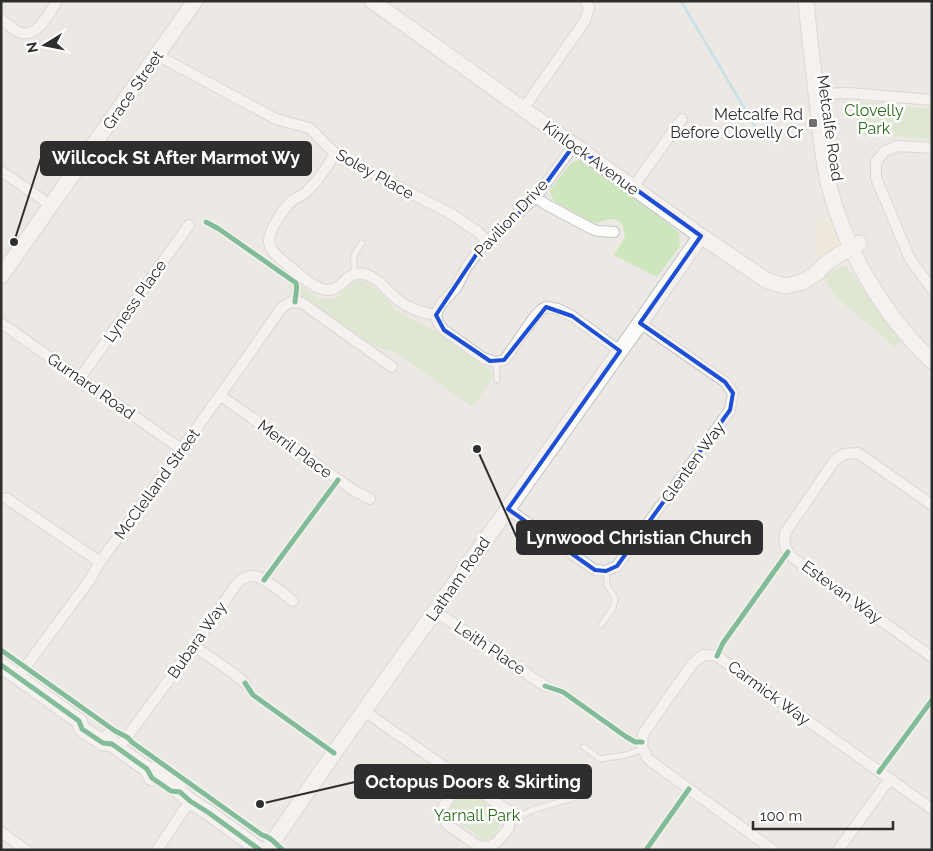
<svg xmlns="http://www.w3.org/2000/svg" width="933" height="851" font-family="Raleway,sans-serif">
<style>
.green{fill:#cee6be}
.sand{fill:#f0ead3}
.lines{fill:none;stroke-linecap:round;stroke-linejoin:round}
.stream{stroke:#99d6ec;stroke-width:2.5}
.lane-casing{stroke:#c5c4c5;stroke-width:7}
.street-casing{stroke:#c5c4c5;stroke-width:12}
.secondary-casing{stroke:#c5c4c5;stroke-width:17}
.lane{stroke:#fcfcfb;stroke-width:5}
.street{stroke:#fcfcfb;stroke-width:10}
.secondary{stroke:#fcfcfb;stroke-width:15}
.cycleway-casing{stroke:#fff;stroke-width:8}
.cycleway{stroke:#00873e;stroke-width:5}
.marked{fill:none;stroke:#1d4ed8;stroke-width:4;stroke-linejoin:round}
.poi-dot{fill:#706f6e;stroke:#fff;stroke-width:2}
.labels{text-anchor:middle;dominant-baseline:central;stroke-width:5;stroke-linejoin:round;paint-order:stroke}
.street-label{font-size:16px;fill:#2e2e2e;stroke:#fff}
.park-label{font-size:16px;fill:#2c6e1b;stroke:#fff}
.poi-label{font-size:16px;fill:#2e2e2e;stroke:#fff;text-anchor:end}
.leader{fill:none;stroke:#2e2e2e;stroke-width:2}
.callout-dot{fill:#2e2e2e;stroke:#fff;stroke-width:2}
.callout{fill:#2e2e2e;stroke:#2e2e2e;stroke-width:2}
.callout-label{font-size:18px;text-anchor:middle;font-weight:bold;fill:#fff}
</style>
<rect width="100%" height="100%" fill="#ece8e4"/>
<path class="green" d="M856 101 932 109V139L858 134Z
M578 160 585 162 642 202 679 233 680 246 657 277 614 255C617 249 622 243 624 238 627 228 620 218 610 219 602 220 600 224 591 222L554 201 551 195 550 190 571 163Z
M846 265 901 341 895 347 836 297 822 277Z
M293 279 319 299H336L355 281H364L380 292 399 313 434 330 495 374 473 407 396 353 374 346 288 286Z
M468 789 504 815C502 828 497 835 485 841L449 815C451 801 455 795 468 789Z"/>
<path class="sand" d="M833 219 841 245 819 260 815 222Z"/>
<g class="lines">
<path class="stream" d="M681 1 759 133 799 128"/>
<defs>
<path id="lane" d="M355 273C352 259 353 255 362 243
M496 362 497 380
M601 625 613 608 615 598 607 585 606 571
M584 747 600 759 626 755 643 749
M509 818 521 816 532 810 573 798"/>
<path id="street" d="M1 19C7 23 14 31 21 33 38 37 49 13 57 1
M157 55 276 119 309 128 315 133 325 144 335 153 345 159 453 215 478 232 487 241
M816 94 849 93 932 100
M523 109 585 21 589 8 586 1
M574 145 536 197 487 241 478 252 466 268 456 288 441 304 436 315 438 323 444 330 483 358 496 362 504 360 508 355 535 316 541 310 546 307 558 309 572 316 620 351
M932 148 898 146 885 151 876 162V178L910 259 932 289
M335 153C328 166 319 180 308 190 304 195 298 197 293 200 284 207 268 231 269 242 270 252 281 259 288 265 298 273 309 285 322 289 342 295 345 269 365 274 375 277 383 285 389 292 403 306 417 312 436 315
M1 171 52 206
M633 187 682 119
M536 197 545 204 592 229 598 231 614 232
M1 323 181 449
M80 378 189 225
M221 396 353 490 370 499
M6 498 100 562
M932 505 858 453 844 454 835 460 785 533C784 544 784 548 792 557L932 657
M508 509 595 570 606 571 617 566 730 410 733 393 725 382 640 323
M435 611 545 686
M194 646 233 673 245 683
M18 677 89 581 100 562C161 477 223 393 282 307L291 302 302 303 392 367
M364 711 462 779 506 809 509 818V828L497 842 488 847 478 846 448 825 443 817V807L462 779
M118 749 194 646 238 582C242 579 247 576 252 576 265 576 283 594 293 601
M1 832 26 850
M157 850 190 801
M773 850 648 759 642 747 643 734 693 663 703 655 717 656 932 809
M838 850 889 780"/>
<path id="secondary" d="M372 1 701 236 766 280 785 286 803 282 818 272 824 265 835 257 859 243
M806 1C809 34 813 67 817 100 820 129 822 158 829 186 846 251 883 315 932 361
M1 276 195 1
M1 665 79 721 82 729 103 743 112 744
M108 737 112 744 147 769 152 778
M147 769 156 771 176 784 180 792 190 801 209 813 260 850
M267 850 334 753 640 323 701 236"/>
</defs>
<use href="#lane" class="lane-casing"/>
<use href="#street" class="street-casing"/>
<use href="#secondary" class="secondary-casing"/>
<use href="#lane" class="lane"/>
<use href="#street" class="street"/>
<use href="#secondary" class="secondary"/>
<defs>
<path id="cycleway" d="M206 222 219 229 296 283C298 289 295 296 295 302
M264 580 338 480
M1 650 115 731 127 737 133 743 262 835C272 837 275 844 283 850
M717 656 723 643 788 552
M1 665 79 721 82 729 103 743 112 744 147 769 152 778 171 791 180 792 190 801 209 813 260 850
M245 683 253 695 334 753
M545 686 563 692 625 736 635 742H642
M879 772 932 700
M646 850 689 789"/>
</defs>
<use href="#cycleway" class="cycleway-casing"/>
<use href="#cycleway" class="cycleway"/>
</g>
<path d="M0 0H933V851H0ZM574 145 701 236 640 323 725 382 733 393 730 410 617 566 606 571 595 570 508 509 620 351 572 316 546 307 504 360 490 361 444 330 436 315 478 252 536 197Z" fill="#ece8e4" fill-opacity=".55" fill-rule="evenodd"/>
<path class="marked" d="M574 145 701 236 640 323 725 382 733 393 730 410 617 566 606 571 595 570 508 509 620 351 572 316 546 307 504 360 490 361 444 330 436 315 478 252 536 197Z"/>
<rect class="poi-dot" x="808" y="118" width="10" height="10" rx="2.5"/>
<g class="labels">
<g class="street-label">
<text transform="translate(133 90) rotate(-55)">Grace Street</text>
<text transform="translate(830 128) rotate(82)">Metcalfe Road</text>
<text transform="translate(591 158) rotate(36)">Kinlock Avenue</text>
<text transform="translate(375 174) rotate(29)">Soley Place</text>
<text transform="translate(511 218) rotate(-47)">Pavilion Drive</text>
<text transform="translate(135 301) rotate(-55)">Lyness Place</text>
<text transform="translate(91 386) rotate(35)">Gurnard Road</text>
<text transform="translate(295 449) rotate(36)">Merril Place</text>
<text transform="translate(693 462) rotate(-54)">Glenten Way</text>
<text transform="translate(157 484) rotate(-54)">McClelland Street</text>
<text transform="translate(458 579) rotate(-55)">Latham Road</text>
<text transform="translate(842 592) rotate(36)">Estevan Way</text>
<text transform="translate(197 640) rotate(-55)">Bubara Way</text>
<text transform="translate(490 648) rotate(34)">Leith Place</text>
<text transform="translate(769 693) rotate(36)">Carmick Way</text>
</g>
<g class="park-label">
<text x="874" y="110">Clovelly<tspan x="874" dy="18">Park</tspan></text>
<text x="477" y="815">Yarnall Park</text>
</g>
<g class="poi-label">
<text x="803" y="114">Metcalfe Rd<tspan x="803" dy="18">Before Clovelly Cr</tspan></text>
</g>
</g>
<path class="leader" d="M14 242L41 158M477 449L517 538M260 804L355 782"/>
<g class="callout-dot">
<circle cx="14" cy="242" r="5"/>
<circle cx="477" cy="449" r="5"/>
<circle cx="260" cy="804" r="5"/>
</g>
<g class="callout">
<rect x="41" y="142" width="270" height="33" rx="5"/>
<rect x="517" y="521" width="245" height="33" rx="5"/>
<rect x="355" y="765" width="236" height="33" rx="5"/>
</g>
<g class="callout-label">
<text x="176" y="164">Willcock St After Marmot Wy</text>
<text x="639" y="544">Lynwood Christian Church</text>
<text x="473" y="788">Octopus Doors &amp; Skirting</text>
</g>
<rect width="933" height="851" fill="none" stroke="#2e2e2e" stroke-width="5"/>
<g transform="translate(45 45) rotate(260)" stroke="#ffffff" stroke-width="4" paint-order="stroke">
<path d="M0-4L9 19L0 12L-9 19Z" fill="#2e2e2e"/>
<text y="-8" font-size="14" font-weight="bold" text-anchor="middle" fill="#2e2e2e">N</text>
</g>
<path d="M753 821v8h140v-8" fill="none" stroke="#2e2e2e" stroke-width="2.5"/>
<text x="760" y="821" font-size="15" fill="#2e2e2e" stroke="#ffffff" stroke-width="4" paint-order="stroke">100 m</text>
</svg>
